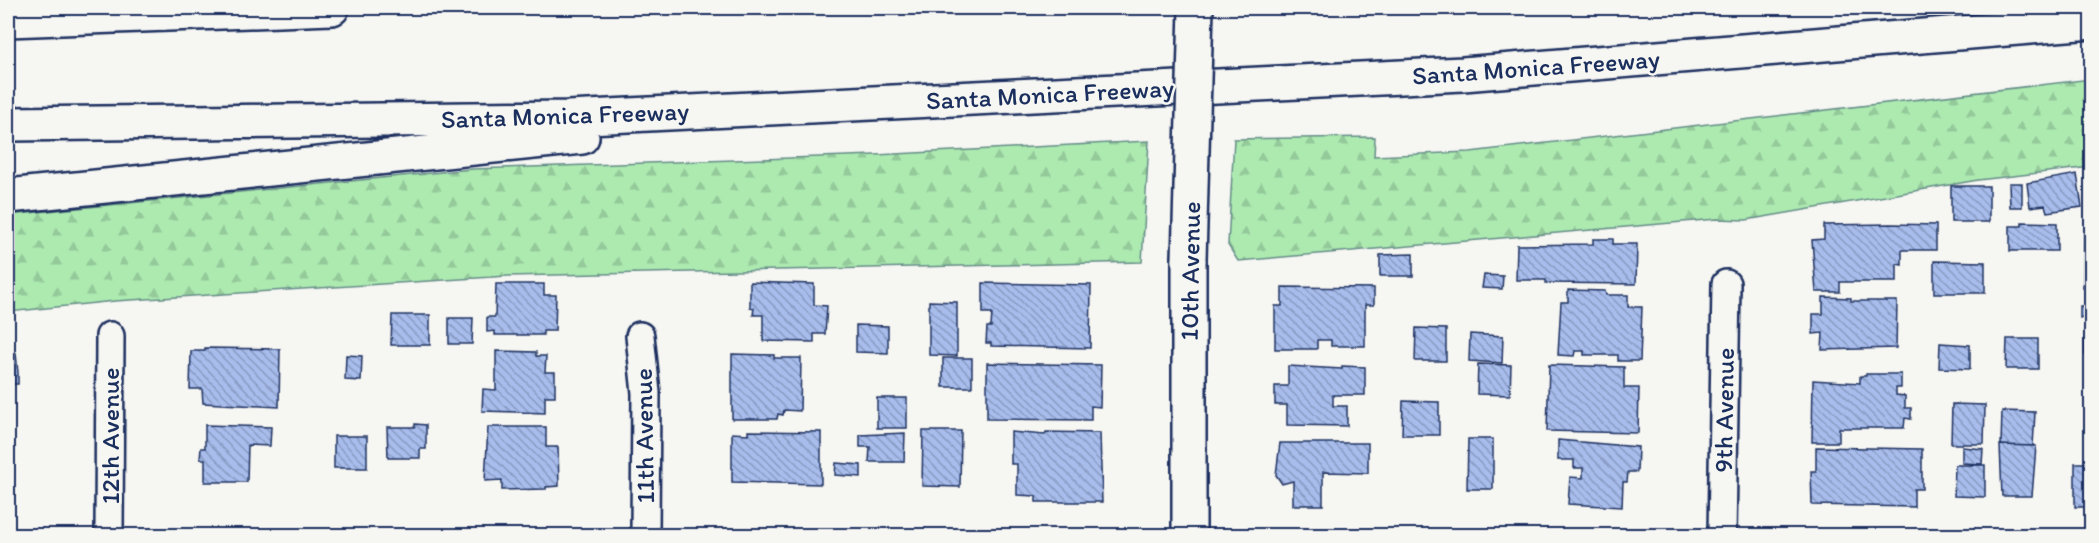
<svg xmlns="http://www.w3.org/2000/svg" width="2099" height="543" font-family="Itim,sans-serif">
<style>
.forest{fill:url(#forest-firs);stroke:#648c87;stroke-width:1.5}
.building{fill:url(#building-back-hatch);stroke:#1b2f5e;stroke-width:1.5}
.lines{fill:none;stroke-linecap:round;stroke-linejoin:round}
.street-casing{stroke:#1b2f5e;stroke-width:32}
.secondary-casing{stroke:#1b2f5e;stroke-width:38}
.highway-casing{stroke:#1b2f5e;stroke-width:38}
.street{stroke:#f6f6f2;stroke-width:27}
.secondary{stroke:#f6f6f2;stroke-width:33}
.highway{stroke:#f6f6f2;stroke-width:33}
.secondary-bridge-casing{stroke:#1b2f5e;stroke-width:38;stroke-linecap:butt}
.secondary-bridge{stroke:#f6f6f2;stroke-width:33}
.labels{text-anchor:middle;dominant-baseline:central;stroke-width:5;stroke-linejoin:round;paint-order:stroke}
.street-label{font-size:26px;fill:#1b2f5e;stroke:#f6f6f2}
</style>
<defs>
<pattern id="forest-firs" width="22" height="20" patternUnits="userSpaceOnUse" patternTransform="scale(1.5)"><rect width="22" height="20" fill="#adeab0"/><path d="M5 1l3.5 6h-7zM16 11l3.5 6h-7z" fill="#94c99a"/></pattern>
<pattern id="building-back-hatch" width="6" height="6" patternUnits="userSpaceOnUse" patternTransform="scale(1.5)"><rect width="6" height="6" fill="#a8bdec"/><path d="M-1 5l2 2M0 0l6 6M5-1l2 2" fill="none" stroke="#889ac2"/></pattern>
</defs>
<rect width="100%" height="100%" fill="#f6f6f2"/>
<filter id="ink" filterUnits="userSpaceOnUse"><feTurbulence type="fractalNoise" baseFrequency=".0167" numOctaves="2"/><feDisplacementMap in="SourceGraphic" scale="12" xChannelSelector="R" yChannelSelector="G"/><feConvolveMatrix kernelMatrix="1 2 1 2 8 2 1 2 1" color-interpolation-filters="sRGB"/></filter>
<g filter="url(#ink)">
<path class="forest" d="M2091 79V167L1978 180 1746 220 1717 219 1238 261 1228 245 1234 139 1375 137 1374 156 1470 152Z
M1149 141 1142 262 508 276 115 301 8 312V215L472 169 876 155Z"/>
<path class="building" d="M2077 174 2082 207 2047 212 2045 205 2030 207 2027 183Z
M2009 183H2022V207H2010Z
M1951 186H1989V222H1951Z
M2022 222 2057 223V251H2010V226H2022Z
M1891 224 1936 225V250H1902V265L1897 264V282H1840V292H1816L1812 240 1824 239V225Z
M2084 233H2092V289L2083 288Z
M1593 239H1613V244H1637L1636 284 1546 283V280H1516L1517 245 1593 244Z
M1413 254V276H1380V255Z
M1934 261 1985 262V293H1934Z
M1484 275 1503 276 1502 289 1482 288Z
M750 282 814 284V305L827 306 825 334H814V342L763 341V315H753L754 308 750 307Z
M983 283 1091 285 1090 348 991 346V343H986L987 327H991L992 313H983Z
M496 284H544V295H556L555 331H543V335H495V331L487 332V317H495Z
M1282 287 1374 288V305H1365V346H1331V340H1317V349H1275V306H1282Z
M1568 290 1605 291 1606 295H1628V307H1642L1640 361H1618V355H1584V351H1575L1574 356 1558 355 1561 302H1568Z
M1823 297 1851 298V301H1897L1896 348 1822 350 1823 333 1813 334V314H1823Z
M929 301 957 302V356L929 355Z
M2086 301 2092 302V355H2085V318H2080V306H2086Z
M392 315H430V345H391Z
M449 318H473L472 344H449Z
M856 325 888 326V353L856 352Z
M1416 328 1446 329V361H1415Z
M1470 334 1503 336 1502 363 1469 361Z
M2007 339H2038V369H2006Z
M1940 343 1970 345V369L1939 368Z
M205 348 280 349 279 407 203 403 202 389H190L191 351H205Z
M496 351 536 352V356H546L545 372H555V396H545V413L482 411 483 389 496 390Z
M8 353H16L18 373V384H9V413Z
M732 354 774 355V358H801L800 411 784 410 783 415 778 414 777 419H732Z
M346 355 362 356 361 381 345 380Z
M943 358H972V387H943Z
M987 363 1101 365 1100 407 1091 406V420L987 419Z
M1478 364 1511 365 1510 395 1477 394Z
M1549 365 1624 367V388H1639L1638 433 1547 431Z
M1288 366 1342 369V366L1365 367V395H1333V406H1347V426L1287 425V405H1275V386H1288Z
M1866 374H1901V388H1896V395L1905 396V408H1911V419L1905 418 1904 428H1839V442H1812L1813 380 1860 383V376H1866Z
M877 398H907V428H877Z
M1403 401 1439 402V435H1402Z
M1952 404 1985 405 1984 444H1951Z
M2088 405H2092V430H2088Z
M2002 411 2035 412 2033 446 2001 445Z
M415 424 426 425V449H420V458H388L387 427H415Z
M205 425 271 427 270 446 248 445 247 482H205V459H200L201 448H205Z
M488 427H546V447H558L559 486 546 487V489L502 490V480L485 481Z
M748 431 821 432V484L732 482V433L748 434Z
M923 431H961L960 487 922 486Z
M1011 432 1045 435 1046 432 1100 433 1102 502H1036V496L1017 495V464H1011Z
M905 433 904 462H869L870 447H860V435Z
M334 436H367V468H334Z
M1468 439H1493V489H1467Z
M1558 440 1638 447 1637 472H1628L1627 482H1623L1622 507 1568 504 1570 477 1583 478V468H1574V460H1558Z
M1280 443H1368V473L1323 472V505H1293V481L1282 484 1276 475Z
M2000 445 2036 446 2032 496H2002Z
M1816 447 1922 449V489H1914V507L1812 505 1811 471H1816Z
M1962 447 1983 449 1982 464 1962 463Z
M836 463 861 465V477L835 475Z
M2075 463H2092V507H2075Z
M1955 465H1985V497L1954 496Z"/>
<g class="lines">
<defs>
<path id="street" d="M640 336 646 393 645 536
M109 536 110 336
M1722 536 1726 284"/>
<path id="secondary" d="M1189 259V536"/>
<path id="highway" d="M8 20 332 8
M8 124 568 118 1463 74 2092 22
M8 196 582 137"/>
</defs>
<use href="#street" class="street-casing"/>
<use href="#secondary" class="secondary-casing"/>
<use href="#highway" class="highway-casing"/>
<use href="#street" class="street"/>
<use href="#secondary" class="secondary"/>
<use href="#highway" class="highway"/>
<defs>
<path id="secondary-bridge" d="M1189 259 1196 8"/>
</defs>
<use href="#secondary-bridge" class="secondary-bridge-casing"/>
<use href="#secondary-bridge" class="secondary-bridge"/>
</g>
</g>
<g class="labels">
<g class="street-label">
<text transform="translate(1536 67) rotate(-4)">Santa Monica Freeway</text>
<text transform="translate(1050 94) rotate(-3)">Santa Monica Freeway</text>
<text transform="translate(565 115) rotate(-2)">Santa Monica Freeway</text>
<text transform="translate(1190 271) rotate(-89)">10th Avenue</text>
<text transform="translate(1724 410) rotate(-89)">9th Avenue</text>
<text transform="translate(110 436) rotate(-90)">12th Avenue</text>
<text transform="translate(644 436) rotate(-91)">11th Avenue</text>
</g>
</g>
<rect width="2099" height="543" fill="none" stroke="#f6f6f2" stroke-width="30"/>
<rect x="15" y="15" width="2069" height="513" fill="none" stroke="#1b2f5e" stroke-width="2" filter="url(#ink)"/>
</svg>
